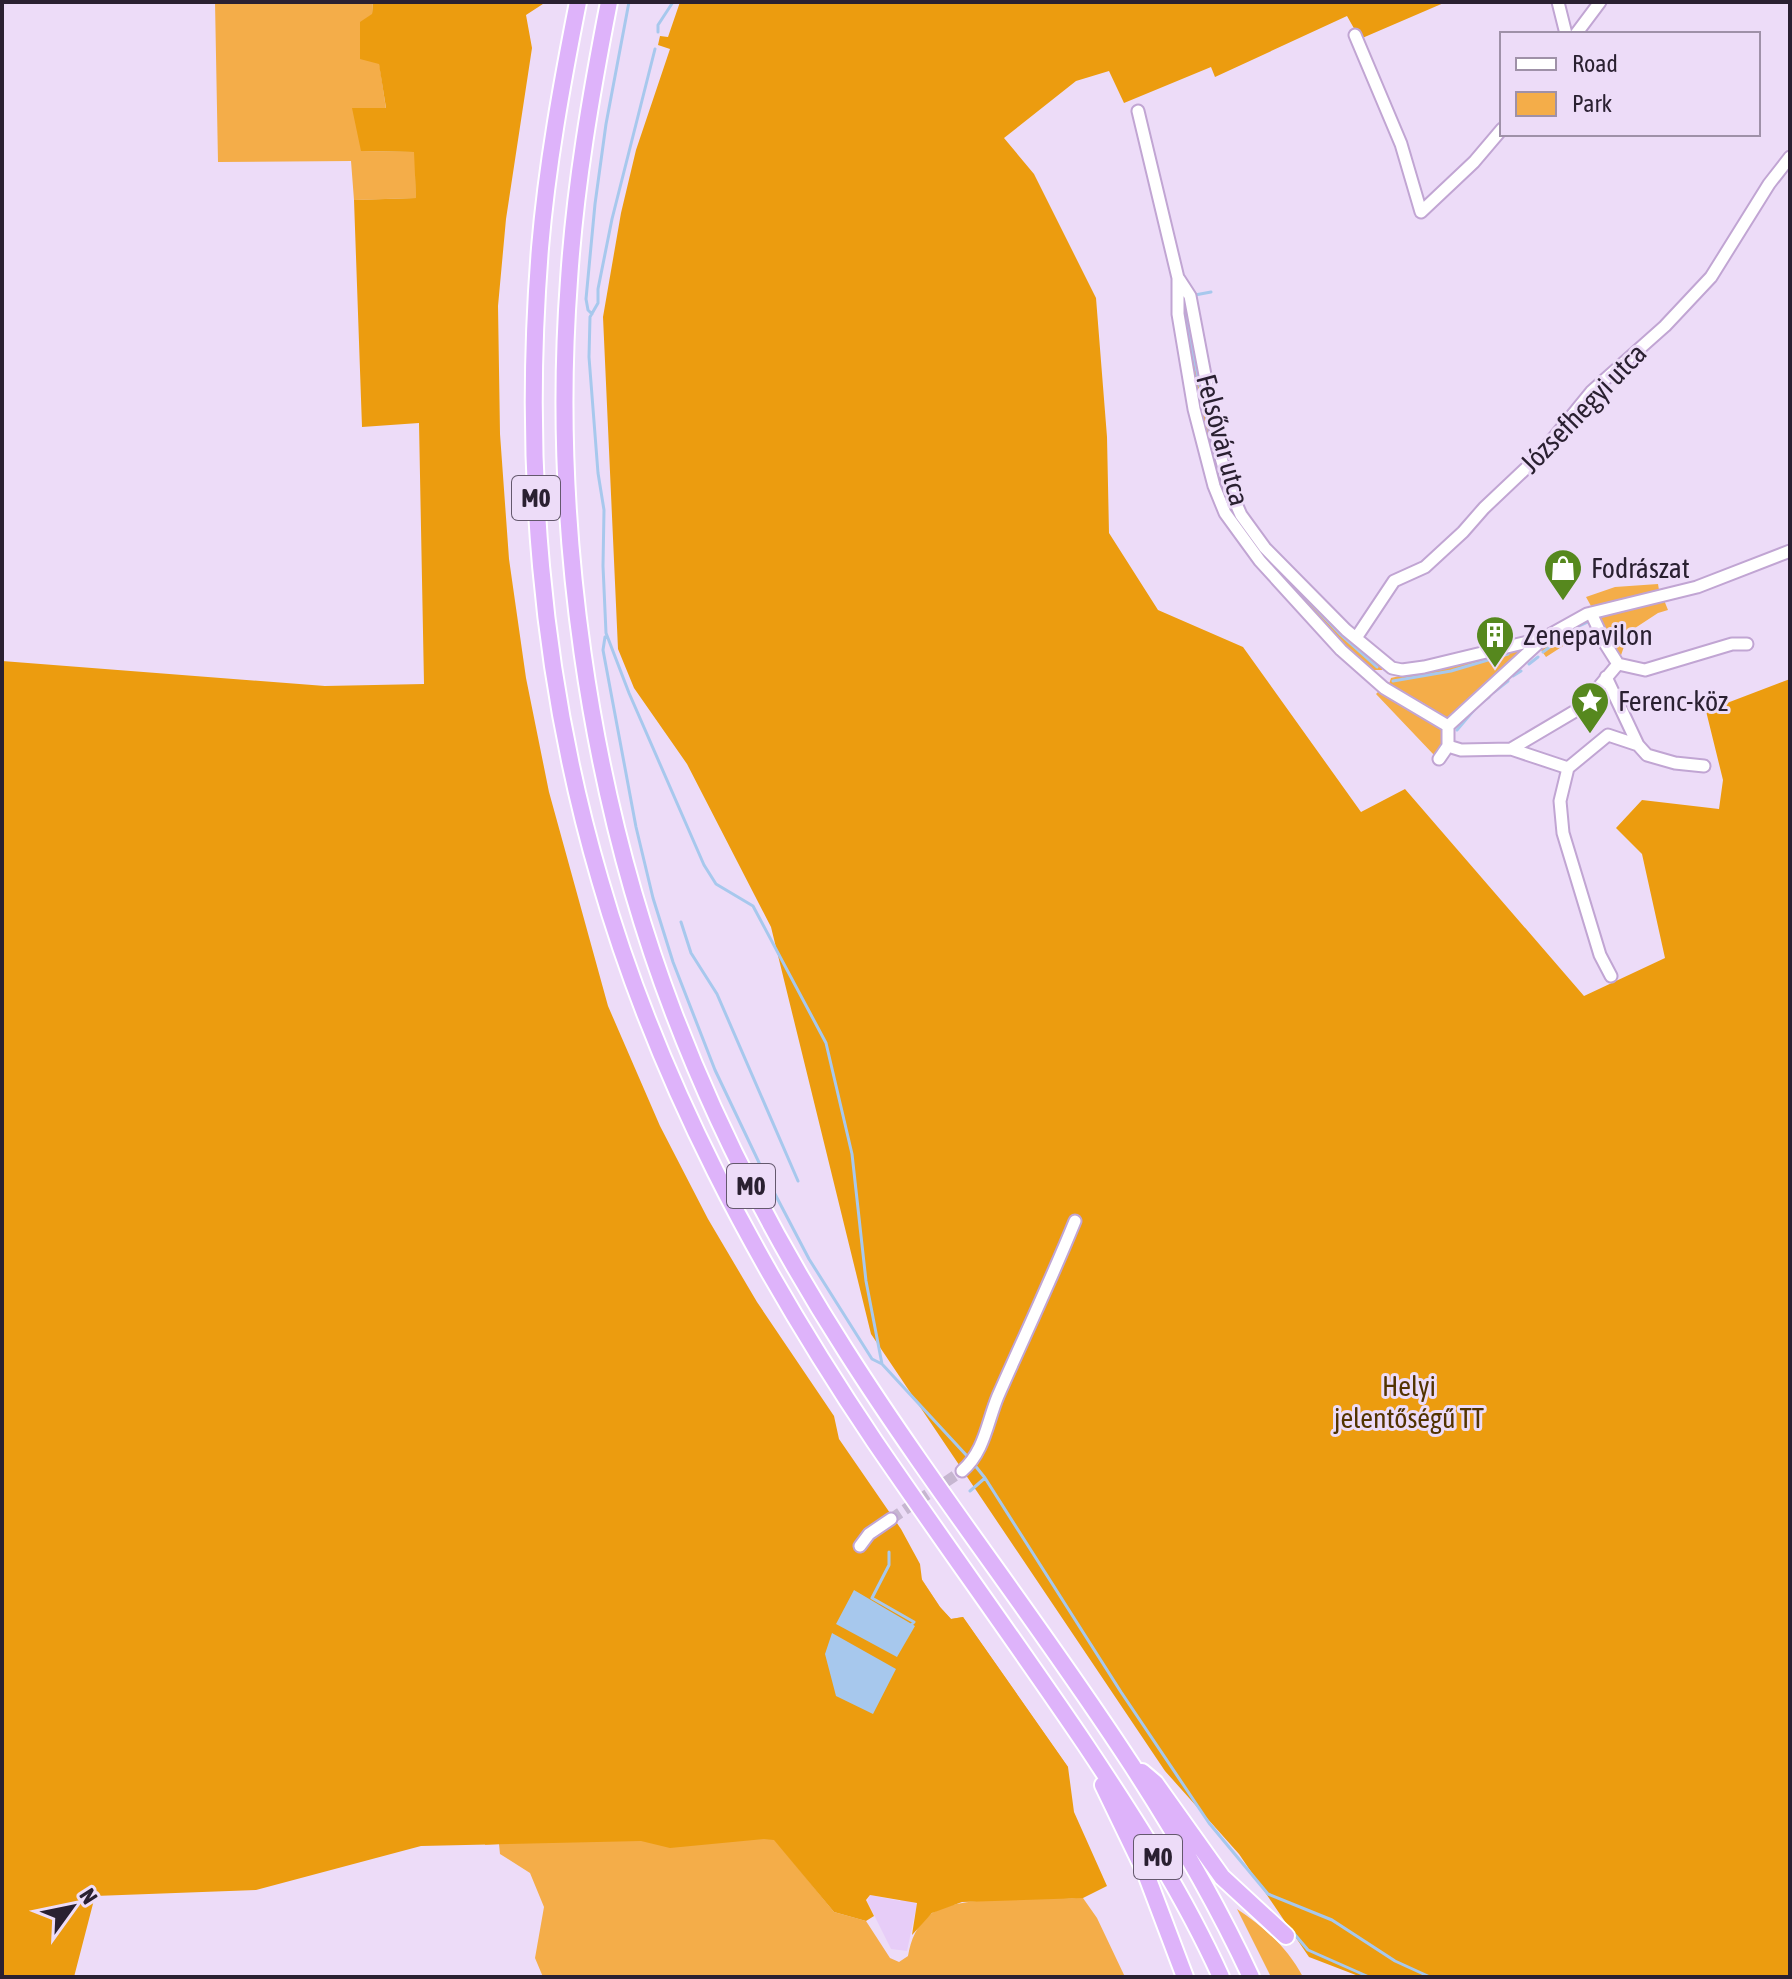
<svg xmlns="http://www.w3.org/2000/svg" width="1792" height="1979" font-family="'Asap Condensed',sans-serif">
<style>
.built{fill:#e7cdf8}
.green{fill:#f4ad49}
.forest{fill:#ec9c0f}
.water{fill:#a7c8ed}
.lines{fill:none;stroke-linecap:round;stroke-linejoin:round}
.stream{stroke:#a7c8ed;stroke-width:3}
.minor-tunnel{stroke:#c6b6d0;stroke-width:11;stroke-dasharray:11 5.5;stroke-linecap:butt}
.minor-casing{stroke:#c1a5d3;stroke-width:15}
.highway-casing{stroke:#fff;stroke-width:20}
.minor{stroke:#fff;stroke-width:11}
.highway{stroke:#deb3fa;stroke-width:16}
.labels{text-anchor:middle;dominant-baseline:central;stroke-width:6;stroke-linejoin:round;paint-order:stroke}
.shield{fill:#eddcf8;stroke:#64586d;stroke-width:2}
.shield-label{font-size:26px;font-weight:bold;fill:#2a2031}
.street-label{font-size:28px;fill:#2a2031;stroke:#eddcf8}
.poi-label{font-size:28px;fill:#2a2031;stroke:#eddcf8;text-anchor:start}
.park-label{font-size:28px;fill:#523300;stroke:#eddcf8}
</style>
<rect width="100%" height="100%" fill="#eddcf8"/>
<path class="built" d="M870 1895 900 1901 902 1899 917 1904 907 1951 891 1949 867 1901Z"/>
<path class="green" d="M215 2H373L372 14 386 109 362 151 415 152 416 198 354 200 351 161 218 162Z
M1185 294 1206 398 1204 401 1196 396 1181 303Z
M1206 408 1238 513 1383 664 1382 670H1371L1345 647 1268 565 1222 500 1200 414Z
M1658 584 1659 590 1591 606 1586 597 1615 587Z
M1664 600 1668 610 1658 613 1629 632 1618 664 1599 623 1600 615Z
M1571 628 1577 637 1546 657 1541 650Z
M1530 645 1460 713 1448 719 1420 701 1391 688 1389 684 1391 678Z
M1380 690 1442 728 1445 733 1443 746 1434 755 1376 694Z
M585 1023 830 1439 940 1607 951 1619 963 1617 1068 1767 775 1840 834 1912 866 1921 890 1958 899 1962 908 1956C911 1939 916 1926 931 1914 956 1894 1049 1899 1083 1898L1097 1918 1125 1977H543L535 1958 544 1907 530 1873 500 1854 499 1844 485 1845Z
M1237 1909C1265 1928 1287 1947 1303 1977H1271Z"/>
<path class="forest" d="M373 2H546L526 15 532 48 506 219 498 306 500 434 509 559 526 678 549 792 608 1006 660 1126 708 1219 757 1302 834 1416 839 1439 901 1529 920 1564 922 1580 940 1607 951 1619 963 1617 1068 1767 1074 1812 1107 1886 1083 1898 962 1902 932 1913 912 1935 917 1903 870 1895 866 1900 874 1916 866 1921 834 1912 774 1840 764 1839 670 1848 641 1841 421 1846 256 1890 95 1896 74 1977H2V661L325 686 424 684 419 423 362 427 354 200 416 198 414 152 361 151 352 108H386L379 64 360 59V22L372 14Z
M680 2H1446L1360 39 1347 16 1215 77 1211 67 1124 103 1109 71 1076 81 1004 138 1034 174 1096 298 1107 437 1109 533 1158 610 1243 647 1361 812 1405 789 1584 996 1665 958 1642 854 1616 828 1642 800 1719 809 1723 780 1706 711 1790 679V1977H1361L1309 1957 1239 1854 1165 1771 871 1334 771 927 687 764 634 688 618 649 603 317 621 213 636 150 670 49 658 45 660 36 668 37Z"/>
<path class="water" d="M854 1590 915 1626 897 1657 836 1624Z
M832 1633 896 1669 873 1714 836 1696 825 1654Z"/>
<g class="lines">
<path class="stream" d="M658 32V25L673 2
M655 49 612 219 598 289V303L590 317 589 357 598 473 604 510 603 566 606 633 629 693 704 865 716 884 753 906 826 1043 852 1154 866 1281 882 1364
M1195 295 1211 292
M1188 297 1184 300 1185 315 1219 477 1239 522
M592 314 588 310 586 299 595 204 606 124 629 2
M1255 545 1341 635 1377 667
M1577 627 1588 622
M605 637 603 650 636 827 653 898 673 962 715 1070 764 1173 809 1259 872 1359 882 1364 968 1457
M1557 642 1571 631
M1543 652 1551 646
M1529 664 1538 657
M1513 676 1521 671
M1393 681 1451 671 1508 654
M1494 692 1508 681
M1481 703 1489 697
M1457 730 1474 710
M681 922 691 953 717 994 798 1181
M985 1478 1121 1692 1209 1823 1268 1894 1332 1920 1395 1961 1430 1977
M970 1491 985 1478 973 1463
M889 1552V1565L872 1598 914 1622 912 1624
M1291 1930 1308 1950 1369 1977"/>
<path class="minor-tunnel" d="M891 1519 962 1471"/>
<defs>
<path id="minor" d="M1558 2 1566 34
M1576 34 1600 2
M1355 35 1401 144 1421 212 1474 162 1502 129
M1138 111 1178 278V314L1194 409 1214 486 1225 513 1260 561 1341 650 1384 688 1448 726
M1179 279 1190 296 1220 454 1230 490 1241 515 1265 548 1346 630 1392 668
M1591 613 1606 645 1618 664
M1356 638 1394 581 1425 567 1463 532 1484 508 1539 456 1592 391 1665 326 1711 277 1769 184 1790 157
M1618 664 1645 670 1732 644H1747
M1392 668 1402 670 1424 667 1544 638
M1606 677 1638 745
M1448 726 1544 638 1587 614 1697 587 1790 551
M1448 746 1461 750 1511 749 1568 768
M1511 749 1582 707 1618 664
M1439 759 1448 746V726
M1611 976 1600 955 1563 833 1560 801 1568 768 1608 735 1638 745 1647 755 1675 763 1704 766
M962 1471C985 1451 987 1422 998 1396 1024 1337 1051 1280 1075 1221
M860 1546 869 1534 891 1519"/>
<path id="highway" d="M578 2C562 83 547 165 540 248 523 460 540 676 600 880 658 1082 758 1268 875 1442 944 1543 1016 1642 1085 1744 1135 1819 1184 1895 1221 1977
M609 2C591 94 575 187 569 280 551 520 588 789 674 1014 719 1132 778 1245 846 1351 979 1560 1146 1751 1251 1977
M1142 1772 1155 1783 1222 1877 1286 1936
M1103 1785 1146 1874 1185 1977"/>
</defs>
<use href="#minor" class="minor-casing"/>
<use href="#highway" class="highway-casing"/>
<use href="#minor" class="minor"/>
<use href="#highway" class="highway"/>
</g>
<defs>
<symbol id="shop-pin" viewBox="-11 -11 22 30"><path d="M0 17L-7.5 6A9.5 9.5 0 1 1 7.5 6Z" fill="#56881e" stroke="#eddcf8"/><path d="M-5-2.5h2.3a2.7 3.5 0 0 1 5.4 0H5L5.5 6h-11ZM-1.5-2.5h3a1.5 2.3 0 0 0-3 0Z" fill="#fff"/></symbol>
<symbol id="building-pin" viewBox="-11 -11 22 30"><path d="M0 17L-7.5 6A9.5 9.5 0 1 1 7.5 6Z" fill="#56881e" stroke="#eddcf8"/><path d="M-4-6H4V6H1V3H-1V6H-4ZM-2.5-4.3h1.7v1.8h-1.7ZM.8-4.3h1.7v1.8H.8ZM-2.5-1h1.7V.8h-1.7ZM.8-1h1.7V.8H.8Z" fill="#fff"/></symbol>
<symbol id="sight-pin" viewBox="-11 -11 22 30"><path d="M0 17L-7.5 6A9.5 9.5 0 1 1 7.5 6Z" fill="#56881e" stroke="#eddcf8"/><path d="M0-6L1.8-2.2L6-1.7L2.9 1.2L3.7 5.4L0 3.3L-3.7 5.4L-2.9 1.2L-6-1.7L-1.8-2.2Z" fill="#fff"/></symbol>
</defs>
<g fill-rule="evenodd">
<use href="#shop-pin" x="1541" y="546" width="44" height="60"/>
<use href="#building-pin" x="1473" y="613" width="44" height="60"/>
<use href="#sight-pin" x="1568" y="679" width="44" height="60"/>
</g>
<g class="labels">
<g class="shield">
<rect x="512" y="476" width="48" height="44" rx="6"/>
<rect x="727" y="1164" width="48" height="44" rx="6"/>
<rect x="1134" y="1835" width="48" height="44" rx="6"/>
</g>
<g class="shield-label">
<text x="536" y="498">M0</text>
<text x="751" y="1186">M0</text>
<text x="1158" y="1857">M0</text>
</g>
<g class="street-label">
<text transform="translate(1583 408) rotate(-46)">Józsefhegyi utca</text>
<text transform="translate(1223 440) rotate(75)">Felsővár utca</text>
</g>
<g class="poi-label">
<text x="1591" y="568">Fodrászat</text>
<text x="1523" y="635">Zenepavilon</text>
<text x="1618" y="701">Ferenc-köz</text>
</g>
<g class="park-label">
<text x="1409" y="1386">Helyi<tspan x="1409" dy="32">jelentőségű TT</tspan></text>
</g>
</g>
<rect width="1792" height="1979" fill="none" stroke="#2a2031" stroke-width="8"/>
<rect x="1500" y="32" width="260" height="104" fill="#eddcf8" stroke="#9f91a8" stroke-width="2"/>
<rect x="1516" y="58" width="40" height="12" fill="#ffffff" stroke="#9f91a8" stroke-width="2"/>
<text x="1572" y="72" font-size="24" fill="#2a2031">Road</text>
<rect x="1516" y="92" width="40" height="24" fill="#f4ad49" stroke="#9f91a8" stroke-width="2"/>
<text x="1572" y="112" font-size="24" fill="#2a2031">Park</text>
<g transform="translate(72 1907) rotate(57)" stroke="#eddcf8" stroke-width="6" paint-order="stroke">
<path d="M0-6L14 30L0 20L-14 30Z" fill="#2a2031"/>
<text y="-12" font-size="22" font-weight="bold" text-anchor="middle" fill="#2a2031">N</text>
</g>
</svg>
